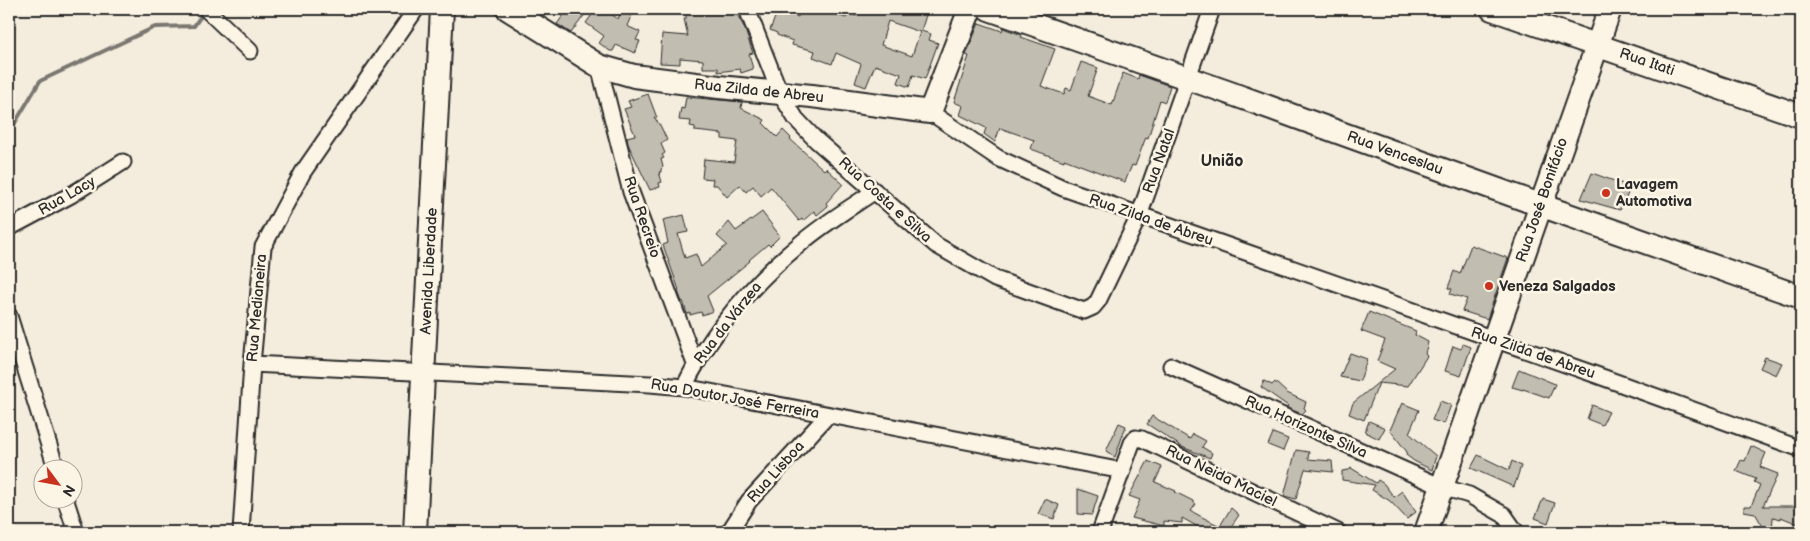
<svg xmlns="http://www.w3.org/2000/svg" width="1810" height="541" font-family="'Balsamiq Sans',sans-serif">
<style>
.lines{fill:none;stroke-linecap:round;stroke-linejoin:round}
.stream{stroke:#7a7771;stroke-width:4}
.building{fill:#c2bdb1;stroke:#2b2b2b;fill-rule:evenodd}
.street-casing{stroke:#2b2b2b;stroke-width:19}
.secondary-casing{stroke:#2b2b2b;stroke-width:26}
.street{stroke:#fcf5e5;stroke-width:15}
.secondary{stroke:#fcf5e5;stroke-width:22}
.poi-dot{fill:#c8321e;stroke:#fcf5e5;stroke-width:2}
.labels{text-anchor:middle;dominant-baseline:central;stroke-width:5;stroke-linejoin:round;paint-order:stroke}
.street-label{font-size:15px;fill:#2b2b2b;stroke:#fcf5e5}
.poi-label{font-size:15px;font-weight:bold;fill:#2b2b2b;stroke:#fcf5e5;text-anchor:start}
.neighbourhood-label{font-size:16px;font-weight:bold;fill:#2b2b2b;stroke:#fcf5e5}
</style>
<rect width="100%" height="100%" fill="#f4edde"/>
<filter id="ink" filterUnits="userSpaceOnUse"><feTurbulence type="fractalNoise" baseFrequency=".02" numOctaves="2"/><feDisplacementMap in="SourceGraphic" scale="10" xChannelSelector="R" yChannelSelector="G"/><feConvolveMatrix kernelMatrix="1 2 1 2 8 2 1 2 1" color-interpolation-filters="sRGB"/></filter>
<g filter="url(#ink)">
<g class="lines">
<path class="stream" d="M9 133 40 81 155 27 194 26 203 13"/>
</g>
<path class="building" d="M568 9H580L586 13 571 33 557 24Z
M596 9H604L618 19 622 9H634L627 26 640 32 636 40 640 41 635 53 616 45 613 51H610L599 43 604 36 586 23Z
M686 9H734L744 27 753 53 749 54 753 69 741 73 740 69 718 72V68H703V60L680 58V64L660 63 662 34 688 36 684 19H686Z
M800 9H825V11L846 18 850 14 856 16 858 9H928L921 31 931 34 929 40 938 43 925 79 913 75 909 87 898 83 901 74 875 65 866 87 855 83 861 64 836 53 832 64 813 57 815 51 792 45 793 41 777 35V33L770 30 778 10 798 17ZM888 21 920 32 912 56 881 45Z
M979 23 1002 31 1003 28 1022 35 1021 37 1055 49 1041 86 1064 94 1066 88 1071 90 1081 62 1098 68 1088 96 1112 105 1123 73 1138 79 1139 75 1170 86 1165 102 1160 100 1148 138 1146 137 1135 166 1132 165 1125 182 1064 159V161L1031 149 1034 140 1000 128 995 142 984 134 986 128 960 115 963 106 954 102 969 56 966 55Z
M648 94 657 118 654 117 661 127 667 140 661 144 665 153 662 155 664 158 661 159 663 167 661 169V172H659L662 182 659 183 660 187 650 190 628 144 627 137 635 135 624 109 631 107 628 101Z
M686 97 742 102 741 108 765 120 763 123 777 137 783 130 791 138 790 139 824 170 826 168 843 184 826 203 828 206 817 215 814 211 803 221 802 219 799 221 771 187 761 196 753 186 746 192 740 185 727 197 717 185H712L713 179 702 178 704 159 734 162 737 141 722 139V134L695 131V127L690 126 691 121 679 120 681 108 684 109Z
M1592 173 1631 187 1620 210 1581 199Z
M762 212 780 236 770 246 768 244 749 260 750 261 707 296 713 311 702 315 701 312 690 315V313L687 314 683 301 682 302 678 291 679 290 663 245 668 243 663 220 684 215 688 232 678 234 685 258 696 254 701 267 727 245 717 236 729 222 736 231Z
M1471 245 1508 258 1487 319 1462 311 1467 299 1450 294 1452 289 1448 288 1454 271 1460 274Z
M1369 312 1416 331 1415 335 1428 342 1425 354 1427 356 1408 386 1379 383 1364 420 1349 414 1353 403 1395 369 1377 361 1385 340 1361 331Z
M1463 344 1471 347 1461 376 1445 371 1453 346 1461 349Z
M1350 353 1367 359 1360 381 1340 377Z
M1765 357 1782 363 1776 375 1760 368Z
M1519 369 1555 384 1549 398 1523 389V390L1512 387Z
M1264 381 1272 385 1275 382 1287 393 1306 402 1304 408 1306 410 1302 414 1287 408 1288 406 1261 387Z
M1440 401 1451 405 1444 424 1432 420Z
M1402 403 1419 410 1409 433 1436 456 1432 470 1414 461 1406 455 1407 452 1390 430Z
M1592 405 1609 412 1602 425 1587 419Z
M1152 416 1190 439 1193 434 1206 441 1202 447 1212 453 1210 458 1182 447 1147 424Z
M1369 421 1385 428 1379 439 1365 432Z
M1119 423 1126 426 1115 457 1106 451Z
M1273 433 1288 439 1283 451 1268 445Z
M1751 446 1766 453 1760 467 1778 474 1763 506H1795L1801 509V515L1798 524 1781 517V519L1773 517 1772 532H1766L1755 513 1744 511V506H1751L1760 485 1754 482 1756 479 1736 471 1741 460 1745 461Z
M1296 450 1309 452 1308 459 1332 461 1333 472 1305 469 1296 499 1284 496Z
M1478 455 1509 470 1512 461 1521 466 1514 487 1471 468Z
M1148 461 1162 467 1155 482 1176 491 1175 492 1193 501V502L1196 504 1191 511 1202 517 1220 526 1231 508 1239 515 1228 531 1231 532H1207L1182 518V523L1164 521V526L1132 518 1140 500 1129 496Z
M1351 468 1376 483 1378 480 1384 484 1394 497 1402 491 1416 512 1407 519 1390 501 1372 490 1375 485 1342 480V471L1349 470Z
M1078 489 1098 496 1092 515 1078 514Z
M1045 499 1059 505 1054 519 1038 514Z
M1543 499 1555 503 1548 523 1535 518Z"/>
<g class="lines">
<defs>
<path id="street" d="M206 9 250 51
M747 9 780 93 796 119 816 140 936 245 995 279 1084 311 1093 307 1098 301 1139 216 1212 9
M599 66 631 192 695 364
M930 112 998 158 1063 188 1588 372 1801 449
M9 228 71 195 123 162
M9 316 56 468
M252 364 650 384 684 387 1123 471
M1171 366 1442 487 1469 495 1504 515 1516 532
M684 387C711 332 753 283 800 244 823 224 850 208 875 191
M65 498 76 532
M241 532 252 364 263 247 303 172 416 9
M729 532 749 501 828 415
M1100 532 1132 443 1136 438 1142 439 1338 532"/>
<path id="secondary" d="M508 9 599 66 634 76 719 87 812 96 930 112 970 9
M989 9 1227 92 1540 205 1801 297
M1492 9 1801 116
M415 532 442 9
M1426 532 1610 9"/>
</defs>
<use href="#street" class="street-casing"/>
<use href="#secondary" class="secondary-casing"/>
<use href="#street" class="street"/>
<use href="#secondary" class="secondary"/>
</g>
</g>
<g class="poi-dot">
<circle cx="1606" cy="193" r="5"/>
<circle cx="1489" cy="286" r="5"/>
</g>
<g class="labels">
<g class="street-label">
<text transform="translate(1647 62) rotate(19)">Rua Itati</text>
<text transform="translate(759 91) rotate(6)">Rua Zilda de Abreu</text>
<text transform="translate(1395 153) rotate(20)">Rua Venceslau</text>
<text transform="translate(1159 161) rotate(-70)">Rua Natal</text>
<text transform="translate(67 196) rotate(-30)">Rua Lacy</text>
<text transform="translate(885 200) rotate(42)">Rua Costa e Silva</text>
<text transform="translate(1542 200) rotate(-71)">Rua José Bonifácio</text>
<text transform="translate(642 217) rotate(71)">Rua Recreio</text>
<text transform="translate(1151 220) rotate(19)">Rua Zilda de Abreu</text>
<text transform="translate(429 271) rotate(-87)">Avenida Liberdade</text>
<text transform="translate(257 308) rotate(-85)">Rua Medianeira</text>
<text transform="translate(728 323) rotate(-52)">Rua da Várzea</text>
<text transform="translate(1533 353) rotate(19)">Rua Zilda de Abreu</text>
<text transform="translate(735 399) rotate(10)">Rua Doutor José Ferreira</text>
<text transform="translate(1306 427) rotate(24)">Rua Horizonte Silva</text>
<text transform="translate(776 472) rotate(-48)">Rua Lisboa</text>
<text transform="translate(1221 476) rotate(26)">Rua Neida Maciel</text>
</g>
<g class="poi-label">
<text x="1616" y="184">Lavagem<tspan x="1616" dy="17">Automotiva</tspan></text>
<text x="1499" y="286">Veneza Salgados</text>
</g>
<g class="neighbourhood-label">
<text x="1222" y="161">União</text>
</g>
</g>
<rect width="1810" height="541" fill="none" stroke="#fcf5e5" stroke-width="30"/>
<rect x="15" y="15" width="1780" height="511" fill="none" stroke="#2b2b2b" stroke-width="2" filter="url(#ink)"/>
<g transform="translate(58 484) rotate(122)"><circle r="24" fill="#fcf5e5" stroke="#a8a49b"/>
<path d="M0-4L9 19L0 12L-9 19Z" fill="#c8321e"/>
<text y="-8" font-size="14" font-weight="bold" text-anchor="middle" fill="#2b2b2b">N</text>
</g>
</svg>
